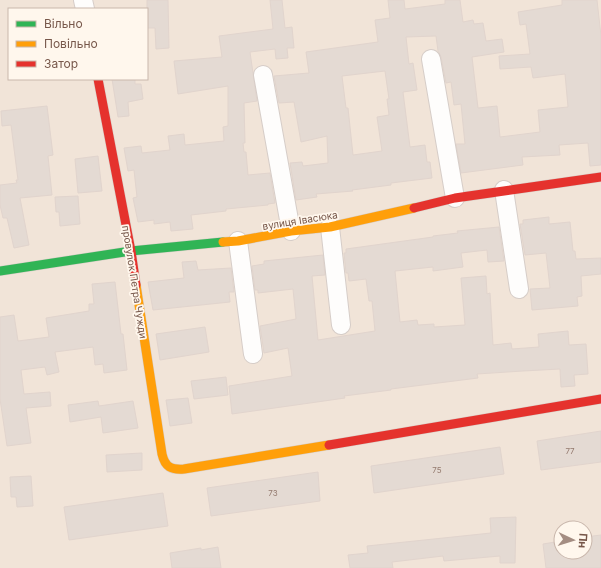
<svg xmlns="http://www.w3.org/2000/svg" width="601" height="568" font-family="Inter,sans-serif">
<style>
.residential{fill:#f1e4d8;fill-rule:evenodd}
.building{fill:#e4dad3;stroke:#e1d4cd;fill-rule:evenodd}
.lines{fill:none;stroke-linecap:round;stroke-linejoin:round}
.street-casing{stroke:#d6cdc8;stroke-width:20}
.fast-casing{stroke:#d7cdc7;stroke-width:10}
.slow-casing{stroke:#d7cdc7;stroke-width:10}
.jam-casing{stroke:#d7cdc7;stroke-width:10}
.street{stroke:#fefdfc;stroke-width:18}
.fast{stroke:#30b455;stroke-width:9}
.slow{stroke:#ff9f0a;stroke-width:9}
.jam{stroke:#e5322d;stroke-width:9}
.labels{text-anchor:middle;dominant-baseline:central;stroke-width:3.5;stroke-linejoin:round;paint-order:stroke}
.number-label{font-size:8px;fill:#947a6e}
.street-label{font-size:10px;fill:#77574a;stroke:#fff7ed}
</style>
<rect width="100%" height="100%" fill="#f8f2eb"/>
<path class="residential" d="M0 0H601V568H0ZM9 9H147V79H9ZM561 528H585V552H561Z"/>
<path class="building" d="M147 0H168L169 48 156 49 155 28H147Z
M270 0H282L285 28 292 27 294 48H287L288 58 276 59 275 49 250 52 257 101 244 103 245 143H243L244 152H246L248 175 270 173 275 203 268 204V205L226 209V211L191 215 193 229 171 231 170 222 154 224V220L138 222 133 198 137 197 134 170 128 171 124 148 141 146 142 153 170 150 168 136 184 134 185 145 224 141 223 127 228 126V86L178 94 174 61 222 57 219 36 273 29Z
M388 0H404L405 9 445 4V0H460L463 22 473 20 474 24 483 23 486 41 502 39 504 52 472 57 478 108 497 106 500 137 540 132 538 110 568 107 565 74 533 78 531 67 500 69 499 56 530 54 526 24 520 25 518 12 562 5V0H597L601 36V165L590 166 588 143 559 145 560 155 522 157 523 165 461 173 456 144H465L461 104 454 105 451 82 446 83 441 57 438 51 436 36 406 37 409 64 413 63 417 90 403 92 410 147 425 145 427 162H430L432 178 391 183V185L352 190 353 191 316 194 317 197 296 200 290 163 302 162 303 166 328 163 327 136 301 142 294 102 279 103 274 76 309 73 306 52 378 42 375 20 390 18ZM385 71 389 99H387L389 115 377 117 382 151 353 155 348 108H346L342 76Z
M112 79H135V84H141L143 99 128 102 129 116 118 117Z
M47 106 53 155 48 156 52 195 20 198 29 245 14 248 7 218H3L0 205V185L17 183 16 180H18L11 125 2 126 1 111Z
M98 156 102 191 78 193 75 159Z
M78 196 80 224 60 226 59 212H56L55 197Z
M549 217V224L570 222 573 251H575L576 259 601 258V274L581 276 582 296 577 297 578 306 532 310 530 289 550 288 546 253 525 255 520 224H523V220Z
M499 227 504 261 488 262 487 250 461 253 463 267 433 271V267L395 271 400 322 417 320 418 325 434 324V327L465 325 461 278 486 276 487 294 490 293 493 345 511 343 512 349 539 347 538 334 568 331 569 345 586 344 588 374 574 375 575 386 561 387 560 369 523 371 477 374 478 378 391 389V390L344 396 345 398 317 402 232 414 229 386 292 376 288 348 264 353 260 326 296 319 293 289 258 293V290H255L252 266 264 264V261L323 255 325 275 312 276 318 340 375 331 372 301H369L366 279 349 281 348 273H346L344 253H346V249L433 237V236L458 233 457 231Z
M196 261 198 270 231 268 234 292H229L230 302 153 310 148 282 184 278 182 262Z
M115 282 121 334H123L127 370 104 373 103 364 95 365 93 347 55 352 59 372 47 375 45 367 21 370 24 394 50 392 51 406 26 408 31 443 7 446 0 399V317L14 315 18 341 49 337 46 318 89 311V304H94L92 284Z
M205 327 209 352 160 360 156 334Z
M226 377 228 395 194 399 191 381Z
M188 398 192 423 170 426 166 400Z
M98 401 99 406 133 401 138 428 103 433 101 417 70 422 68 405Z
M601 431V462L541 470 537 441Z
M500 447 504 474 374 493 371 466Z
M142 453V470L107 472 106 455Z
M318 472 320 501 211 516 207 488Z
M31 476 33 506 17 507 16 497H11L10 477Z
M163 493 168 526 69 540 64 507Z
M516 517 515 563H500V556L444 561 443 556 392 562 393 568H350L348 555 368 553 367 546 491 533 490 518Z
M601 535V568H546L543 544 561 541V552H585V537Z
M218 547 221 568H172L170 553 201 548V550Z"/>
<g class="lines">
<defs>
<path id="street" d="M83 0 85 9
M431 59 455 198
M263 75 291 231
M504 190 519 289
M330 227 341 325
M238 241 253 354"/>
<path id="fast" d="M0 271 131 251 223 242"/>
<path id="slow" d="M223 242 238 241 291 231 330 227 414 208
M136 285 162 454C165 467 171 470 184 469L329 445"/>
<path id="jam" d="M98 79 131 251 136 285
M414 208 455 198 601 177
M329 445 601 399"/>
</defs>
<use href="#street" class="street-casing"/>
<use href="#fast" class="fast-casing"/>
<use href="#slow" class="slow-casing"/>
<use href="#jam" class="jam-casing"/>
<use href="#street" class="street"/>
<use href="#fast" class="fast"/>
<use href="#slow" class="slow"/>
<use href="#jam" class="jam"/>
</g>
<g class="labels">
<g class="number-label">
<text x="570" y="451">77</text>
<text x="437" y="470">75</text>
<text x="273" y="493">73</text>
</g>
<g class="street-label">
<text transform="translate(300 220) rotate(-9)">вулиця Івасюка</text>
<text transform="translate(135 282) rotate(81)">провулок Петра Чужди</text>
</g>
</g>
<rect x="8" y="8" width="140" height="72" fill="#fff7ed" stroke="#c9b7ac"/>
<rect x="16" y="21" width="20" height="6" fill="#30b455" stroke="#c9b7ac"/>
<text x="44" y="28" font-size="12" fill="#77574a">Вільно</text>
<rect x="16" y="41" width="20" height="6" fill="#ff9f0a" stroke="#c9b7ac"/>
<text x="44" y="48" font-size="12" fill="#77574a">Повільно</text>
<rect x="16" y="61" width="20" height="6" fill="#e5322d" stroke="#c9b7ac"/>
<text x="44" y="68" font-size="12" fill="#77574a">Затор</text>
<g transform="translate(573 540) rotate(94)"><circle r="19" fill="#fff7ed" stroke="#c9b7ac"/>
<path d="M0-3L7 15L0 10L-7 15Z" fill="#a48d82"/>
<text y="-6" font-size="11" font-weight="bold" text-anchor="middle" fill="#77574a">Пн</text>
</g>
</svg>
